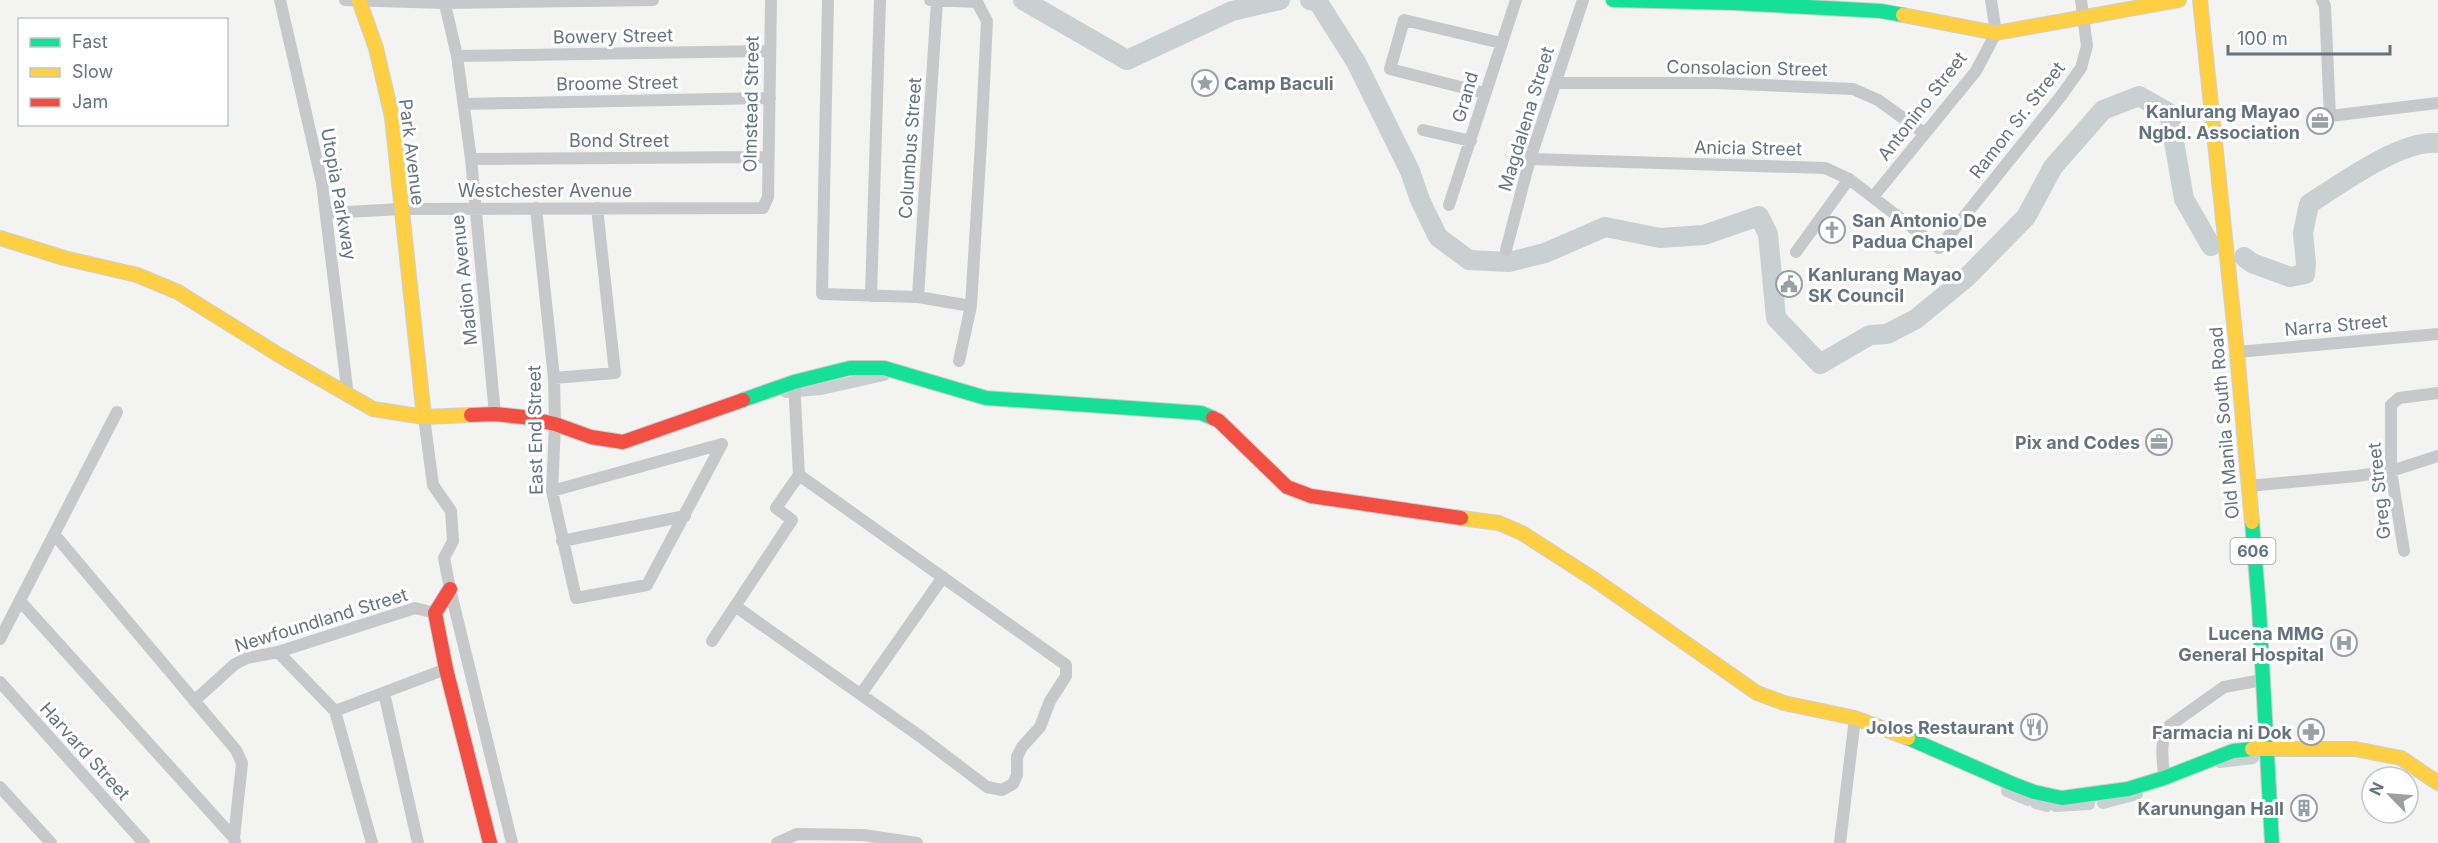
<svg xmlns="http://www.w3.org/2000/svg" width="2438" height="843" font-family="Inter,sans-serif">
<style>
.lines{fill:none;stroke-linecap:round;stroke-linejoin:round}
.canal{stroke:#c8d0d2;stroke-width:12}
.river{stroke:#c8d0d2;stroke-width:20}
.fast-casing{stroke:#cfcfcf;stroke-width:16}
.slow-casing{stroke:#cfcfcf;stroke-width:16}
.jam-casing{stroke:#cfcfcf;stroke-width:16}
.street{stroke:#c7c8c9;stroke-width:12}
.fast{stroke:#16e098;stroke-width:14}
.slow{stroke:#ffcf43;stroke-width:14}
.jam{stroke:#f24e42;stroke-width:14}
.labels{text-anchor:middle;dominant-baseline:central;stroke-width:6;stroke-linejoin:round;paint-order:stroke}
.shield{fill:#fff;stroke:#939da5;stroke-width:1.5}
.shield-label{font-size:16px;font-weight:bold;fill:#65737f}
.street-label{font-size:18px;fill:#65737f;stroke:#fff}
.poi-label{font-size:18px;font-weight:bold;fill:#65737f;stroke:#fff;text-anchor:end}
</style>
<rect width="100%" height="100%" fill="#f3f3f1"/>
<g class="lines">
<path class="canal" d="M786 392 821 389 884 375
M2220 762 2253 758
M2007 791 2028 800
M2036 803 2047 806
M2103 803 2137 794
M2056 806 2089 804"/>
<path class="river" d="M1023 0 1127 60 1232 11 1280 0
M1310 0 1318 2 1356 62 1410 171 1420 200 1438 237 1469 260 1509 262 1545 253 1605 227 1660 238 1704 235 1759 216 1768 234 1776 318 1820 364 1870 335 1887 334 1916 319 1967 277 2026 217 2053 167 2103 110 2139 96 2169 113 2184 199 2211 246
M2244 257 2252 263 2290 277 2305 274 2306 263 2303 233 2309 204C2340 184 2402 139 2438 143"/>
<defs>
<path id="fast" d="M1613 0 1734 3 1881 11 1903 15
M743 400 794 382 850 368H884L986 398 1201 413 1213 418
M2252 522 2259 608 2272 843
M1908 738 2013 784 2034 792 2062 798 2128 789 2164 778 2233 751 2252 749"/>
<path id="slow" d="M359 0 376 48 392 117 424 417
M2200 0 2237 352 2252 522
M1903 15 1996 33 2179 0
M0 238 64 258 137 275 178 292 279 355 373 409 424 417 471 415
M1461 518 1499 523 1522 533 1595 580 1757 693 1784 703 1855 718 1908 738
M2252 749H2355L2401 758 2438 783"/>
<path id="jam" d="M471 415 495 414 523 417 555 424 591 437 623 442 743 400
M1213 418 1219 421 1287 487 1311 496 1461 518
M450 589 435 613 446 669 490 843"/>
</defs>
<use href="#fast" class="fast-casing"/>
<use href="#slow" class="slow-casing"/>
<use href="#jam" class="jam-casing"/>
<path class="street" d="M280 0 322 183 348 396
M345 0 445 3 653 0
M444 0 457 56 471 159 495 414
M828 0 822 294 918 297 971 306
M930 0 977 2
M2322 0 2325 6 2330 116 2438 103
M457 56 770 51
M1556 83H1715L1853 89 1878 100 1924 133
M1484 93 1390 69 1404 20 1501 43
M464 104 770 98
M1423 130 1471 141
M471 159 767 157
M1530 159 1825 168 1849 179 1939 248 2061 96 2081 68 2087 46 2081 0
M1873 197 1976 71 1996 33 1991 0
M1449 205 1516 0
M536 208 554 378 555 424 552 491 576 598 647 585 722 444
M327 213 402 209 763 208 768 197 771 0
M1506 250 1530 159 1583 0
M1796 252 1849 179
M871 296 880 0
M918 297 937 1
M2237 352 2438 334
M959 361 971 306 981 143 987 21 977 2
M554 378 615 373 597 208
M424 417 433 485 451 511 453 541 444 558 450 589 512 843
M2248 486 2357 476 2391 471 2438 456
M552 491 722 444
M54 534 236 750 242 763 234 838
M562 541 685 516
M2404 551 2391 471V405L2399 398 2438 393
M20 601 234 838 235 842
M735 606 921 737 987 787 1002 790 1013 784 1017 775V757L1022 747 1040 727 1050 701 1066 676V665L799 475
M0 639 117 412
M712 641 792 520 776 508 799 475 794 382
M278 652 335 711 446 669
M0 682 144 843
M384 693 418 843
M861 694 943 577
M194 701 235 664 247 658 278 652 415 608 435 613
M335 711 372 843
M2164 778C2163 760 2159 741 2169 726L2224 687 2262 680
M0 787 51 843
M777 843 797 834 863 835 917 843
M1840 843 1855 718"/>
<use href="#fast" class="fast"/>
<use href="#slow" class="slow"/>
<use href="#jam" class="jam"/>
</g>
<defs>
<symbol id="sight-ring" viewBox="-11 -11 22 22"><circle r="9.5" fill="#fff" stroke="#97a0a7" stroke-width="1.5"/><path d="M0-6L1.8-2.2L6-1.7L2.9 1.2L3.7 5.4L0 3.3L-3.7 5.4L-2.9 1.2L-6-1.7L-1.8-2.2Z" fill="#97a0a7"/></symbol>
<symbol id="office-ring" viewBox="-11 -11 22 22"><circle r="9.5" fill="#fff" stroke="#97a0a7" stroke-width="1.5"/><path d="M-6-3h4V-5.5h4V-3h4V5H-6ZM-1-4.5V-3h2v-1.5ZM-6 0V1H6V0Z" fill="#97a0a7"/></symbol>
<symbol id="church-ring" viewBox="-11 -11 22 22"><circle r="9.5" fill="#fff" stroke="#97a0a7" stroke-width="1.5"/><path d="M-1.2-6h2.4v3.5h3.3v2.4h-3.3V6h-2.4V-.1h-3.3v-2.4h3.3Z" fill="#97a0a7"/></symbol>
<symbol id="civic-ring" viewBox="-11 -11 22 22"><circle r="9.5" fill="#fff" stroke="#97a0a7" stroke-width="1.5"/><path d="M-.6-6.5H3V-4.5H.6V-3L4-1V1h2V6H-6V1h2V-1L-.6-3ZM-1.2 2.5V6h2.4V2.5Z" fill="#97a0a7"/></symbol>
<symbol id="hospital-ring" viewBox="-11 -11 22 22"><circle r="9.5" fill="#fff" stroke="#97a0a7" stroke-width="1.5"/><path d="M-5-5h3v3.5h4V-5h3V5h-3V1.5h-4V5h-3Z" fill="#97a0a7"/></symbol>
<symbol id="restaurant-ring" viewBox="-11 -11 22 22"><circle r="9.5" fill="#fff" stroke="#97a0a7" stroke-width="1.5"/><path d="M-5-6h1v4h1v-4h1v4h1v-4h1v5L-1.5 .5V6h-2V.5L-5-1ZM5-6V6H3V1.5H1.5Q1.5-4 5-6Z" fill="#97a0a7"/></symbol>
<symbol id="pharmacy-ring" viewBox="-11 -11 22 22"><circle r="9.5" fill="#fff" stroke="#97a0a7" stroke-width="1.5"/><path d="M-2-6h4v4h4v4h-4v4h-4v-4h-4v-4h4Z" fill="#97a0a7"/></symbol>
<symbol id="building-ring" viewBox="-11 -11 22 22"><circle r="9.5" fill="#fff" stroke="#97a0a7" stroke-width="1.5"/><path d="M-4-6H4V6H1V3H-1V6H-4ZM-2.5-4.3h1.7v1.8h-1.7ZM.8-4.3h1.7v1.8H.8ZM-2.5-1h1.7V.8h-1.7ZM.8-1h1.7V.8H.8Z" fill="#97a0a7"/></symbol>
</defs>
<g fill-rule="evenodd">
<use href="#sight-ring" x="1190" y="68" width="30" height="30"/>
<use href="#office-ring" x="2305" y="106" width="30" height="30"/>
<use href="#church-ring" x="1817" y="215" width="30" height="30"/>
<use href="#civic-ring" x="1774" y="269" width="30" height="30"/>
<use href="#office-ring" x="2144" y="427" width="30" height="30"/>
<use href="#hospital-ring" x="2329" y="628" width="30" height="30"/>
<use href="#restaurant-ring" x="2019" y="712" width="30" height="30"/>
<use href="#pharmacy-ring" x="2296" y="717" width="30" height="30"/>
<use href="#building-ring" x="2289" y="793" width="30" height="30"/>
</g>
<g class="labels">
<rect class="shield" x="2230.5" y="538" width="45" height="26" rx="4.5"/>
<g class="shield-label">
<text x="2253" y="551">606</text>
</g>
<g class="street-label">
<text transform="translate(613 36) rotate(-1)">Bowery Street</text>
<text transform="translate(1747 68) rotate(1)">Consolacion Street</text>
<text transform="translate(617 83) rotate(-1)">Broome Street</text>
<text transform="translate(1465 97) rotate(-74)">Grand</text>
<text transform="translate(751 104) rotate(-89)">Olmstead Street</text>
<text transform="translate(1922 106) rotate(-52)">Antonino Street</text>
<text transform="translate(1526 119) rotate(-73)">Magdalena Street</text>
<text transform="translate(2017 120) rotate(-52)">Ramon Sr. Street</text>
<text x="619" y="140">Bond Street</text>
<text transform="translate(910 148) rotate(-86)">Columbus Street</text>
<text transform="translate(1748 148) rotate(1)">Anicia Street</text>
<text transform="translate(412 152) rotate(83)">Park Avenue</text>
<text x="545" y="190">Westchester Avenue</text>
<text transform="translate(339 194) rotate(80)">Utopia Parkway</text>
<text transform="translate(464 280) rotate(-96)">Madion Avenue</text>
<text transform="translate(2336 325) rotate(-5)">Narra Street</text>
<text transform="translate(2224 423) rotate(-95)">Old Manila South Road</text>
<text transform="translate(535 430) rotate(-91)">East End Street</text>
<text transform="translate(2379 491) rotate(-96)">Greg Street</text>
<text transform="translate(321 620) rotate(-17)">Newfoundland Street</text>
<text transform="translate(85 751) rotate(48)">Harvard Street</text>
</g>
<g class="poi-label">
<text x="1224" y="83" text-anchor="start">Camp Baculi</text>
<text x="2300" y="111">Kanlurang Mayao<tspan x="2300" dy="21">Ngbd. Association</tspan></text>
<text x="1852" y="220" text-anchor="start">San Antonio De<tspan x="1852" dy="21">Padua Chapel</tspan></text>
<text x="1808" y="274" text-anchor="start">Kanlurang Mayao<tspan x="1808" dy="21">SK Council</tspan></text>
<text x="2140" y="442">Pix and Codes</text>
<text x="2324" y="633">Lucena MMG<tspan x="2324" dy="21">General Hospital</tspan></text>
<text x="2014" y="727">Jolos Restaurant</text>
<text x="2292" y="732">Farmacia ni Dok</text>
<text x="2284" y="808">Karunungan Hall</text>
</g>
</g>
<rect x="18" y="18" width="210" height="108" fill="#ffffff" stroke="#c1c7cc" stroke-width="1.5"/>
<rect x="30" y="38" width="30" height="9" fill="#16e098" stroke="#c1c7cc" stroke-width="1.5"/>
<text x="72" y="48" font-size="18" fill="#65737f">Fast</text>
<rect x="30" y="68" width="30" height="9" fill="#ffcf43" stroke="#c1c7cc" stroke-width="1.5"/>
<text x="72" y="78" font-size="18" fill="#65737f">Slow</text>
<rect x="30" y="98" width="30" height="9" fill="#f24e42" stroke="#c1c7cc" stroke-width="1.5"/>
<text x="72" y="108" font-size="18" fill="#65737f">Jam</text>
<g transform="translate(2390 795) rotate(295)"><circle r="28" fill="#ffffff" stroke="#c1c7cc" stroke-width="1.5"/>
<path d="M0-4.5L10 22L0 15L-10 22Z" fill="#97a0a7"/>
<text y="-9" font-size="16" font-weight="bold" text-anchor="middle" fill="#65737f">N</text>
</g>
<path d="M2228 45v9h162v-9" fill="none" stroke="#65737f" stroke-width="3"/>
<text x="2237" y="45" font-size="18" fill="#65737f" stroke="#ffffff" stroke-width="4.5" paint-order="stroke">100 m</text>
</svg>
